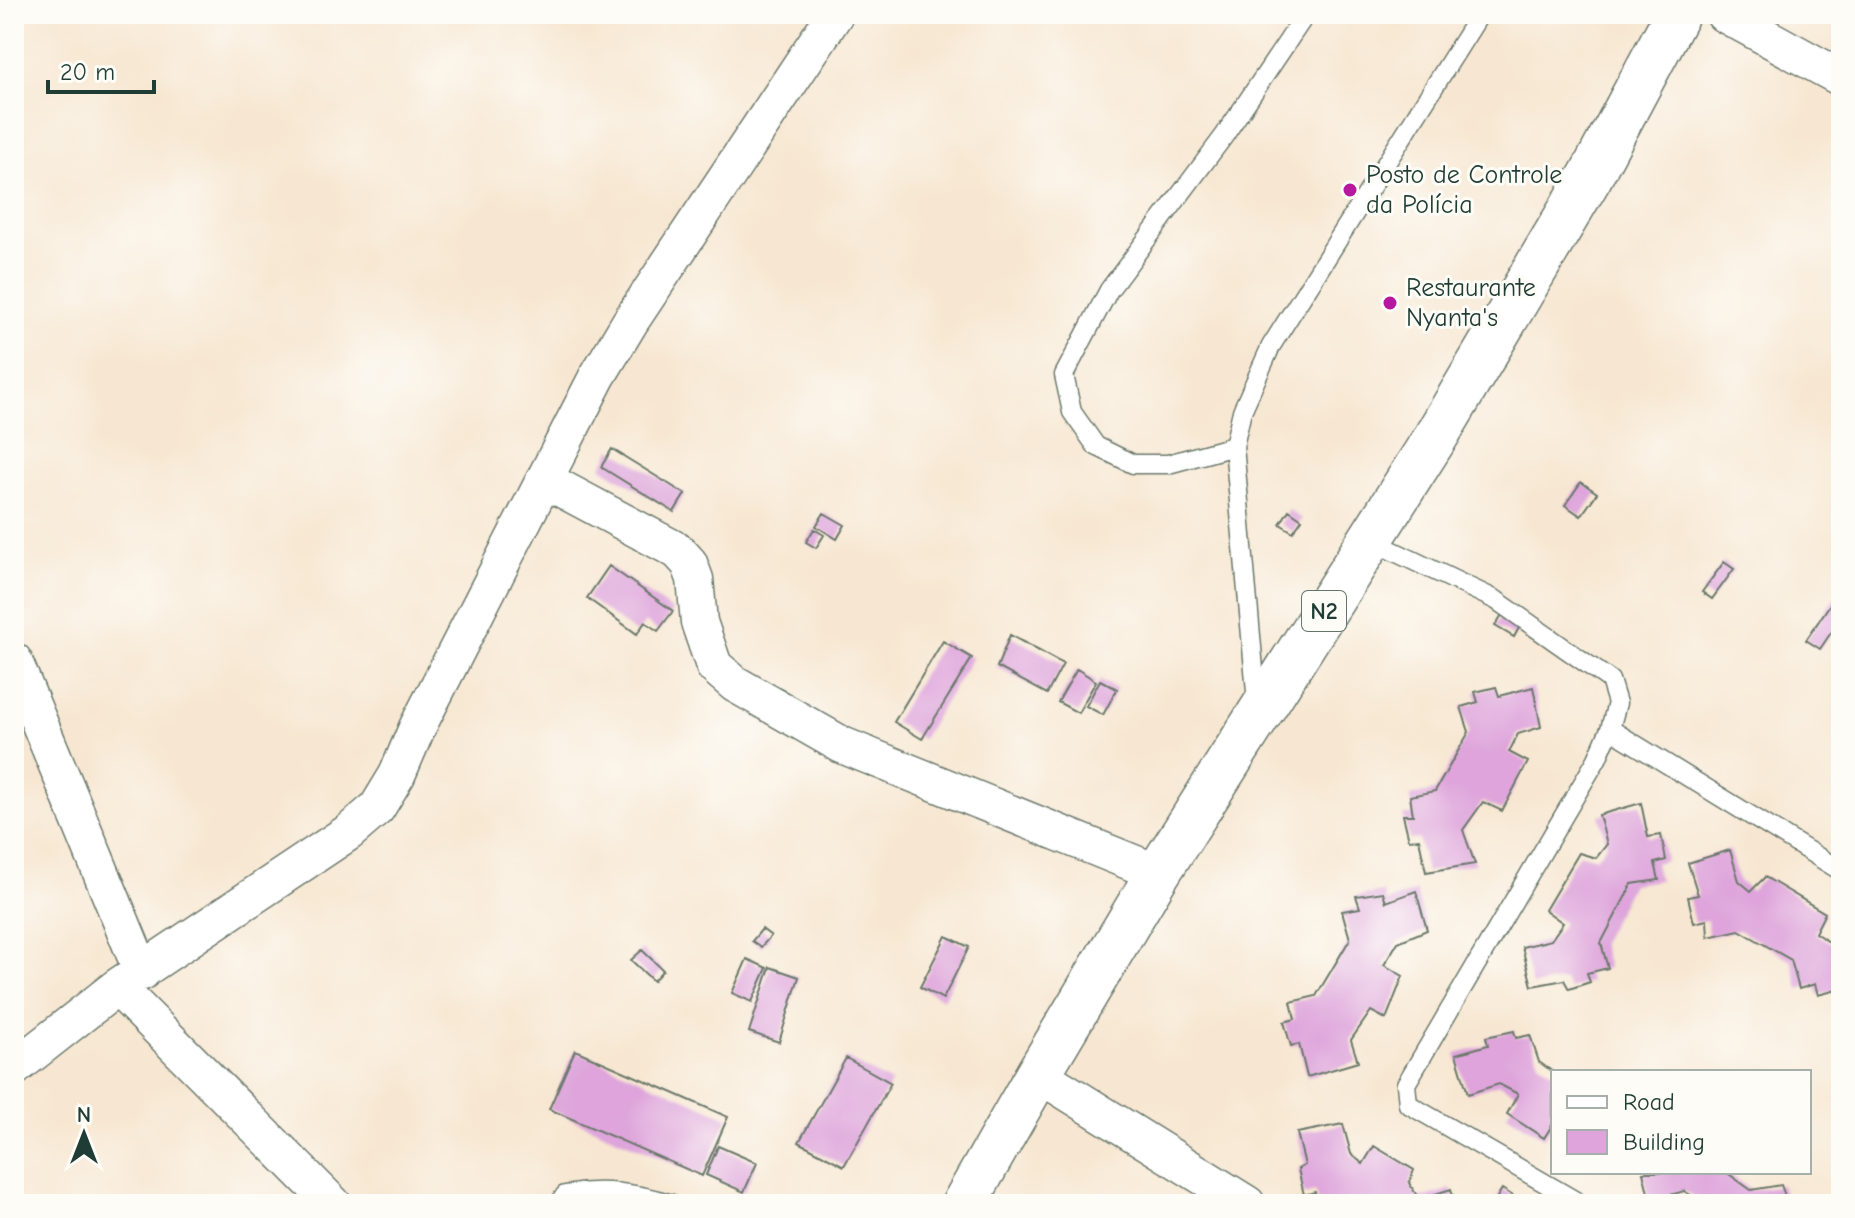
<svg xmlns="http://www.w3.org/2000/svg" width="1855" height="1218" font-family="'Comic Neue',sans-serif">
<style>
.building{fill:#dea4db}
.lines{fill:none;stroke-linecap:round;stroke-linejoin:round}
.lane-casing{stroke:#6b786b;stroke-width:21}
.street-casing{stroke:#6b786b;stroke-width:39}
.primary-casing{stroke:#6b786b;stroke-width:47}
.lane{stroke:#fff;stroke-width:18}
.street{stroke:#fff;stroke-width:36}
.primary{stroke:#fff;stroke-width:44}
.poi-dot{fill:#b5179e;stroke:#fdfcf7;stroke-width:3}
.labels{text-anchor:middle;dominant-baseline:central;stroke-width:6;stroke-linejoin:round;paint-order:stroke}
.shield{fill:#fdfcf7;stroke:#62766e;stroke-width:2}
.shield-label{font-size:24px;font-weight:bold;fill:#1f3d34}
.poi-label{font-size:26px;fill:#1f3d34;stroke:#fdfcf7;text-anchor:start}
</style>
<rect width="100%" height="100%" fill="#fdfcf7"/>
<filter id="ink" filterUnits="userSpaceOnUse"><feTurbulence type="fractalNoise" baseFrequency=".0125" numOctaves="2"/><feDisplacementMap in="SourceGraphic" scale="16" xChannelSelector="R" yChannelSelector="G"/><feConvolveMatrix kernelMatrix="1 2 1 2 8 2 1 2 1" color-interpolation-filters="sRGB"/></filter>
<filter id="wash" filterUnits="userSpaceOnUse"><feTurbulence type="fractalNoise" baseFrequency=".006" numOctaves="4" result="noise"/><feDisplacementMap in="SourceGraphic" scale="32" xChannelSelector="R" yChannelSelector="G"/><feGaussianBlur stdDeviation="1.8" result="paint"/><feColorMatrix in="noise" values="0 0 0 0 0 0 0 0 0 0 0 0 0 0 0 0 0 1.4 0 .05"/><feComposite in="paint" operator="in"/></filter>
<g filter="url(#wash)">
<rect width="100%" height="100%" fill="#f7e7d2"/>
<g id="blocks">
<path class="building" d="M612 449 685 494 674 512 601 467Z
M1581 482 1597 493 1581 516 1565 505Z
M1289 510 1302 519 1293 532 1280 524Z
M824 513 845 525 837 539 816 526Z
M814 529 824 535 816 548 806 542Z
M1724 562 1734 569 1712 599 1702 592Z
M609 566 673 611 658 631 645 622 637 634 587 598Z
M1841 588V618L1820 649 1806 640Z
M1503 613 1521 624 1514 637 1495 626Z
M1010 635 1063 664 1047 694 997 667Z
M943 641 972 658 922 739 894 722Z
M1077 669 1096 681 1078 713 1058 702Z
M1100 680 1117 689 1103 715 1086 706Z
M1496 687 1499 696 1533 687 1541 727 1518 734 1509 752 1528 762 1502 811 1483 802 1463 830 1475 864 1426 872 1419 839 1409 840 1403 815H1413L1410 796 1435 791 1469 732 1461 707 1478 702 1475 692Z
M1641 803 1648 837 1661 835 1666 860 1655 863 1659 880 1632 884 1601 943 1608 968 1587 973 1590 982 1569 989 1564 980 1532 986 1522 947 1551 940 1563 923 1545 910 1579 853 1596 858 1607 844 1599 815Z
M1730 850 1739 881 1751 891 1765 877 1825 913 1815 933 1834 945 1841 941V989L1818 995 1815 984 1799 989 1791 960 1739 930 1708 937 1707 920 1694 923 1688 897 1698 895 1688 863Z
M1416 891 1427 930 1398 942 1384 965 1403 976 1386 1019 1371 1011 1351 1040 1358 1062 1307 1077 1299 1044 1291 1046 1284 1022 1295 1019 1291 1002 1316 996 1350 939 1342 911 1360 908 1356 896 1383 892 1386 902Z
M762 929 771 936 761 947 752 941Z
M946 936 969 947 943 999 920 987Z
M642 950 663 970 653 981 631 960Z
M747 959 767 968 752 1002 732 993Z
M770 967 799 977 779 1042 749 1032Z
M1514 1031 1516 1038 1530 1035 1539 1062 1553 1072V1124L1544 1138 1507 1114 1518 1094 1499 1084 1468 1094 1456 1054 1488 1045 1486 1037Z
M575 1050 728 1117 702 1176 549 1109Z
M846 1058 891 1083 844 1166 799 1142Z
M1343 1124 1351 1154 1363 1164 1374 1146 1414 1170 1409 1183 1419 1199 1451 1189 1455 1204H1318L1315 1192 1304 1195 1298 1169 1305 1165 1297 1133Z
M718 1146 757 1163 744 1192 706 1175Z
M1643 1172H1726L1751 1190 1781 1185 1787 1201 1799 1198 1801 1204H1701L1702 1202 1684 1191 1650 1201Z
M1502 1189 1526 1204H1493Z"/>
</g>
</g>
<g filter="url(#ink)">
<use href="#blocks" fill-opacity="0" stroke="#6b786b" stroke-width="2"/>
<g class="lines">
<defs>
<path id="lane" d="M1234 446 1168 464H1133L1096 446 1072 412 1064 375 1109 290 1224 136 1306 14
M1370 540 1496 600 1610 680 1617 703 1610 729 1597 759 1406 1084 1408 1104 1581 1204
M1257 703 1234 446 1242 411 1271 346 1480 14
M1610 729 1841 871
M559 1204 565 1195C602 1188 636 1193 672 1204"/>
<path id="street" d="M1724 14 1841 78
M545 480 678 551 689 563 695 579 699 622 714 666 735 684 842 745 1158 873
M14 661 142 972
M117 987 333 1204
M14 1068 117 987 349 832 377 808 397 775 417 728 597 377 630 322 835 14
M1038 1074 1247 1204"/>
<path id="primary" d="M964 1204 1038 1074 1158 873 1435 438 1590 177 1677 14"/>
</defs>
<use href="#lane" class="lane-casing"/>
<use href="#street" class="street-casing"/>
<use href="#primary" class="primary-casing"/>
<use href="#lane" class="lane"/>
<use href="#street" class="street"/>
<use href="#primary" class="primary"/>
</g>
</g>
<g class="poi-dot">
<circle cx="1350" cy="190" r="8"/>
<circle cx="1390" cy="303" r="8"/>
</g>
<g class="labels">
<rect class="shield" x="1302" y="591" width="44" height="40" rx="6"/>
<g class="shield-label">
<text x="1324" y="611">N2</text>
</g>
<g class="poi-label">
<text x="1366" y="175">Posto de Controle<tspan x="1366" dy="30">da Polícia</tspan></text>
<text x="1406" y="288">Restaurante<tspan x="1406" dy="30">Nyanta's</tspan></text>
</g>
</g>
<rect width="1855" height="1218" fill="none" stroke="#fdfcf7" stroke-width="48"/>
<rect x="1551" y="1070" width="260" height="104" fill="#fdfcf7" stroke="#a4b0a9" stroke-width="2"/>
<rect x="1567" y="1096" width="40" height="12" fill="#ffffff" stroke="#a4b0a9" stroke-width="2"/>
<text x="1623" y="1110" font-size="24" fill="#1f3d34">Road</text>
<rect x="1567" y="1130" width="40" height="24" fill="#dea4db" stroke="#a4b0a9" stroke-width="2"/>
<text x="1623" y="1150" font-size="24" fill="#1f3d34">Building</text>
<g transform="translate(84 1134)" stroke="#fdfcf7" stroke-width="6" paint-order="stroke">
<path d="M0-6L14 30L0 20L-14 30Z" fill="#1f3d34"/>
<text y="-12" font-size="22" font-weight="bold" text-anchor="middle" fill="#1f3d34">N</text>
</g>
<path d="M48 80v12h106v-12" fill="none" stroke="#1f3d34" stroke-width="4"/>
<text x="60" y="80" font-size="24" fill="#1f3d34" stroke="#fdfcf7" stroke-width="6" paint-order="stroke">20 m</text>
</svg>
